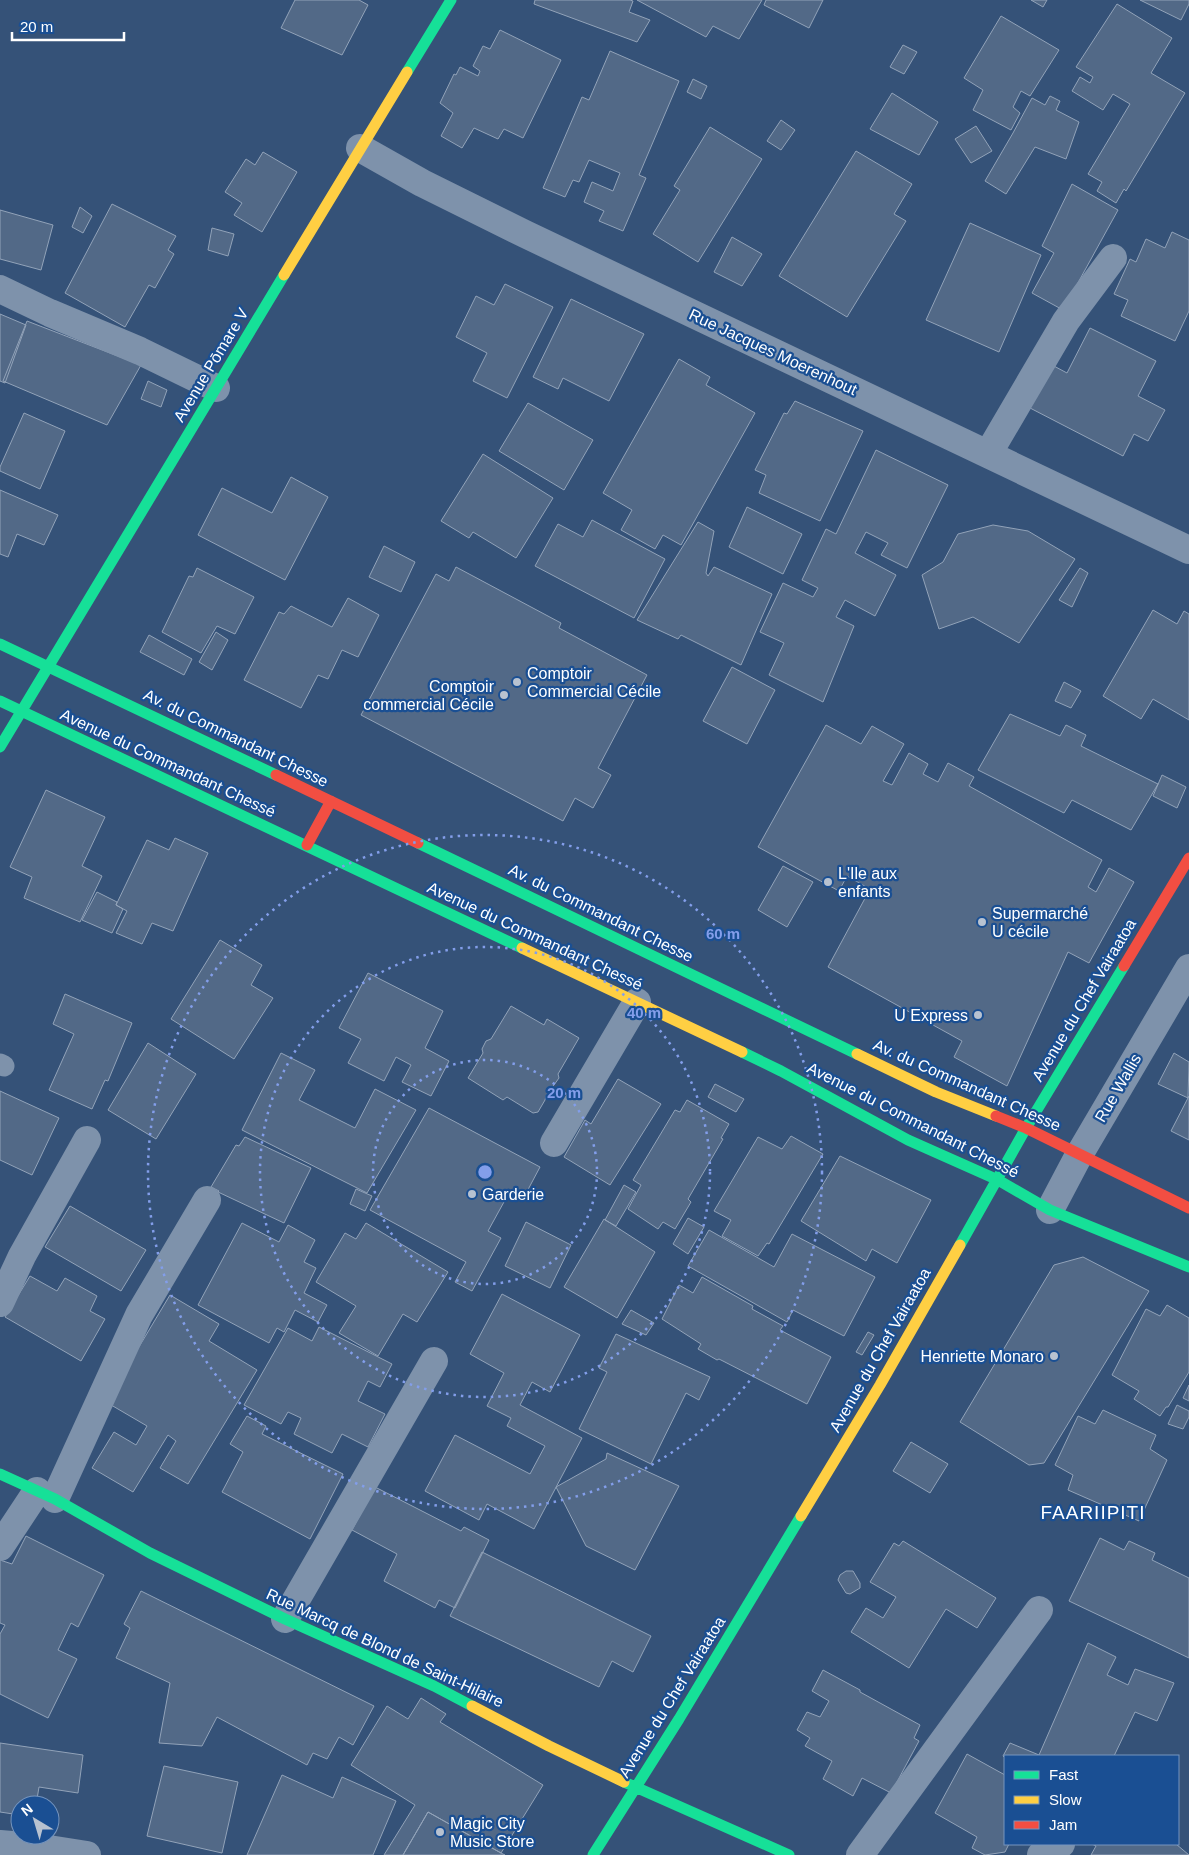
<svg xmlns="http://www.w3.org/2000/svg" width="1189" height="1855" font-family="Helvetica,sans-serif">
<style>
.building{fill:#526987;stroke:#92a3b9}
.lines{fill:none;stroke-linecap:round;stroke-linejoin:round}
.lane{stroke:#7e92ab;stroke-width:21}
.street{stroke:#7e92ab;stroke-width:28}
.fast{stroke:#16e098;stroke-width:11}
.slow{stroke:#ffcf43;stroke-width:11}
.jam{stroke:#f24e42;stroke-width:11}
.ring{fill:none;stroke:#839eea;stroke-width:2.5;stroke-dasharray:2.5 5}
.poi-dot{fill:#b8c2d0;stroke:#1a4f93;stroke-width:2}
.labels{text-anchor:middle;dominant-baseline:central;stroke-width:4.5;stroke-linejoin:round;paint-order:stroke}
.street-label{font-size:16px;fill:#fff;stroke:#1a4f93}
.poi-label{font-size:16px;fill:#fff;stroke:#1a4f93;text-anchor:start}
.quarter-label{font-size:19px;letter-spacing:1px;fill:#fff;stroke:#1a4f93}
.centre{fill:#839eea;stroke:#1a4f93;stroke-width:2.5}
.ring-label{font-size:15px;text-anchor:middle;font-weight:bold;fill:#839eea;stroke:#1a4f93;stroke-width:4.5;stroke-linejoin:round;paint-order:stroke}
</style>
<rect width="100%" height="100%" fill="#355278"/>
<path class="building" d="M295 0H359L368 5 342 55 281 28Z
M535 0H630L633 1 629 12 650 20 637 42 534 4Z
M637 0H762L739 39 713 26 706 37Z
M766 0H823L809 28 764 5Z
M1031 0H1047L1043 7Z
M1140 0H1189V4L1181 20Z
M1117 4 1172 38 1151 73 1185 93 1126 191 1124 189 1116 203 1097 191 1102 182 1088 174 1130 104 1113 94 1103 110 1072 91 1080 77 1090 83 1093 77 1076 67Z
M1001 16 1059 50 1030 96 1021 91 1013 107 1020 113 1011 130 973 110 983 90 964 78Z
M500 30 561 60 523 138 504 129 498 139 474 128 462 148 441 136 453 113 440 103 454 74 456 75 460 67 478 76 480 71 473 66 483 46 490 49Z
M903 45 917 52 904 74 890 67Z
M610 51 679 81 639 175 646 178 623 231 599 221 604 211 584 202 592 182 613 191 620 173 589 160 579 182 573 180 565 197 543 188 582 97 589 100Z
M693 79 707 86 701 99 687 92Z
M892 93 938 122 919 155 870 129Z
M1050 96 1060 101 1056 110 1079 122 1066 159 1035 147 1006 194 985 181 1013 133 1032 98 1045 105Z
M781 120 795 130 781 150 767 141Z
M976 126 992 151 971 163 955 139Z
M710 127 762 159 698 262 653 234 680 190 674 186Z
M856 151 912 184 894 214 906 221 847 317 779 276Z
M263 152 297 172 262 232 234 215 242 203 225 192 246 159 255 165Z
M1072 184 1118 210 1063 310 1032 293 1054 253 1042 246Z
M112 204 176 236 168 250 174 254 155 288 149 285 125 327 65 293Z
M80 207 92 216 83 233 72 227Z
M0 210 53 225 41 270 0 259Z
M970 223 1041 255 999 352 926 320Z
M212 228 234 234 228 256 208 250Z
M1172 232 1189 240V311L1175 341 1121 316 1128 300 1114 294 1130 259 1136 262 1146 239 1165 248Z
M732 237 762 254 742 286 714 272Z
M505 284 553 307 507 398 473 381 487 353 456 337 476 296 494 305Z
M571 299 644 334 609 401 563 378 558 389 533 377Z
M0 314 26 325 5 383 0 381Z
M27 321 141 365 107 425 3 381Z
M1090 328 1156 361 1138 396 1165 410 1148 441 1134 434 1123 456 1030 408 1052 365 1067 373Z
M679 359 710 377 706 385 755 413 681 545 663 535 655 549 621 530 632 510 603 493Z
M148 381 167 390 161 407 141 399Z
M795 401 863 431 820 521 759 493 766 475 755 470 784 413 787 414Z
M528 403 593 440 564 490 499 451Z
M24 413 65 431 40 489 0 471V467Z
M876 450 948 485 907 568 881 555 888 543 866 532 855 553 896 575 875 616 845 600 836 617 854 626 823 702 769 675 784 643 760 632 783 583 813 597 818 588 802 580 826 529 836 534Z
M483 454 553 498 516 558 473 532 469 538 441 521Z
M291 477 328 497 285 580 198 535 222 488 272 513Z
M0 490 58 515 44 545 17 534 8 557 0 554Z
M747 507 802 534 783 574 729 547Z
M592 520 665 559 634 618 535 566 558 524 583 537Z
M698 522 714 531 706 573 708 576 714 567 772 594 741 665 681 635 678 639 637 620Z
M993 525 1028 531 1075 559 1019 643 973 617 939 629 922 575 943 562 958 534Z
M384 546 415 562 401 592 369 577Z
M456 567 561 623 559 628 647 675 598 768 611 775 593 808 575 798 563 821 361 715 436 574 449 581Z
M197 568 254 597 235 634 217 626 201 653 162 632 189 576 193 577Z
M1080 568 1088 573 1072 607 1059 600Z
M348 598 379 615 358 657 342 650 328 679 318 675 301 708 244 680 279 612 284 614 291 606 332 627Z
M1153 610 1177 624 1184 611 1189 614V720L1153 699 1141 719 1103 696Z
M216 632 228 640 212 670 199 662Z
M149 635 192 659 184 675 140 652Z
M732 667 775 690 747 744 703 721Z
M1064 682 1081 691 1071 708 1055 701Z
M1010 714 1060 736 1066 725 1086 735 1081 746 1158 784 1131 830 1072 800 1064 813 978 770Z
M826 725 861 744 872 726 904 744 883 781 892 785 909 753 928 764 923 774 938 782 948 763 974 777 969 786 1102 860 1088 887 1096 892 1109 868 1134 882 1089 963 1068 952 1007 1086 954 1057 962 1041 828 967 870 889 847 876 839 891 758 847Z
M1162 775 1186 787 1177 808 1153 796Z
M46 790 105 817 82 866 102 876 80 922 24 898 32 877 10 867Z
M175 838 208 853 173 931 152 923 142 944 116 933 127 911 116 905 147 840 169 850Z
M783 866 813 882 787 927 758 910Z
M97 892 117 902 116 905 123 909 112 933 82 920Z
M220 940 262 965 251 985 273 998 234 1059 171 1019Z
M368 973 443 1011 425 1048 449 1061 431 1096 402 1082 411 1065 396 1057 384 1081 348 1063 361 1039 339 1028Z
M65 994 132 1023 108 1081 105 1080 92 1109 49 1090 74 1034 53 1024Z
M511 1006 544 1025 547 1019 579 1038 558 1074 559 1078 546 1096 545 1100 538 1112 533 1113 507 1097 503 1100 468 1078 483 1053 482 1049 486 1041 491 1039Z
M148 1043 196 1074 156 1139 108 1110Z
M281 1053 315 1070 299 1100 355 1128 375 1089 416 1110 367 1193 242 1130Z
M1174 1053 1189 1062 1188 1098 1158 1084Z
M618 1079 661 1104 610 1185 564 1157 585 1120 591 1124Z
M715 1084 744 1099 736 1112 708 1097Z
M0 1091 59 1118 32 1175 0 1160Z
M1189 1096V1140L1171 1131Z
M687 1100 729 1124 721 1138 723 1139 688 1199 691 1202 675 1229 663 1222 658 1229 628 1209 641 1185 633 1180 675 1110 680 1112Z
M429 1108 540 1167 523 1199 510 1191 488 1231 501 1238 472 1291 455 1282 466 1262 370 1210Z
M791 1136 823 1154 769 1244 767 1243 758 1256 722 1236 731 1220 714 1211 758 1137 782 1149Z
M245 1137 311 1168 284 1223 218 1192 219 1191 211 1187 236 1145 239 1146Z
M840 1156 931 1200 897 1263 872 1249 866 1261 801 1221Z
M624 1185 636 1192 616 1226 605 1220Z
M356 1189 372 1196 365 1211 350 1204Z
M70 1206 146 1250 121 1291 45 1247Z
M688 1218 704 1227 688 1254 673 1244Z
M604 1219 655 1252 617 1318 564 1287Z
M526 1222 571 1245 550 1288 505 1266Z
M242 1223 279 1242 288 1225 315 1240 304 1262 316 1268 304 1293 327 1305 318 1322 295 1310 284 1332 277 1328 269 1343 198 1305Z
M366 1223 448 1272 417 1322 403 1314 378 1356 339 1333 356 1306 316 1282 345 1233 356 1239Z
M709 1230 774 1267 792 1234 875 1277 844 1336 793 1310 787 1322 688 1266Z
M1083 1257 1149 1291 1044 1463 1029 1465 960 1422 1054 1265Z
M30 1276 57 1291 65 1278 97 1296 90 1311 105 1319 81 1361 5 1317Z
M702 1277 753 1306 752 1309 783 1326 780 1330 831 1357 807 1404 719 1359 717 1360 698 1349 701 1344 662 1319 679 1285 693 1293Z
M502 1294 580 1335 550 1392 532 1382 520 1405 582 1438 534 1529 487 1504 479 1520 425 1491 455 1435 530 1474 545 1446 507 1426 511 1418 487 1406 504 1373 470 1354Z
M170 1295 219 1324 209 1341 257 1370 188 1484 160 1468 176 1441 168 1435 133 1492 92 1468 114 1432 136 1445 147 1426 106 1402Z
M1167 1305 1189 1318V1372L1168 1407H1166L1160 1416 1134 1399 1139 1391 1112 1375 1146 1309 1160 1316Z
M631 1310 654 1323 646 1335 622 1324Z
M319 1327 392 1364 380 1387 368 1381 358 1401 385 1414 368 1447 342 1434 332 1453 294 1434 301 1418 288 1412 281 1424 244 1405 288 1328 312 1341Z
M868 1332 874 1335 862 1355 856 1352Z
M616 1334 710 1377 699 1400 686 1393 651 1464 579 1429 607 1372 599 1368Z
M1189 1385V1401L1183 1398Z
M1177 1405 1189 1411V1417L1183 1429 1168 1424Z
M1103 1410 1156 1435 1150 1449 1167 1460 1139 1521 1068 1490 1073 1475 1055 1465 1078 1416 1095 1424Z
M247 1416 266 1426 262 1434 343 1474 310 1539 222 1492 243 1452 230 1444Z
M911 1442 948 1464 930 1493 893 1471Z
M607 1453 679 1486 635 1570 586 1546 556 1487 606 1459Z
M375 1487 461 1531 464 1527 489 1540 455 1608 439 1600 435 1608 384 1581 397 1554 352 1530Z
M26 1536 104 1575 78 1627 71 1623 58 1650 77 1659 48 1718 0 1694V1634L5 1625 0 1623V1560L12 1564Z
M1100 1538 1124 1550 1129 1541 1155 1553 1152 1560 1189 1578V1658L1069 1601Z
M903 1541 996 1598 977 1628 946 1609 909 1668 851 1632 866 1608 883 1618 896 1597 870 1582 894 1543 899 1546Z
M482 1552 651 1636 633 1672 612 1661 599 1687 450 1616Z
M846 1571H853L860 1583V1588L850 1594 846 1593 838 1580 840 1575Z
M141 1591 374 1706 353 1745 339 1737 327 1759 313 1753 307 1765 217 1717 202 1746 159 1743 170 1683 116 1658 130 1628 124 1624Z
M1088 1643 1116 1657 1107 1675 1128 1685 1135 1669 1174 1683 1157 1721 1135 1712 1114 1756H1005V1758L1003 1756 1010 1743 1039 1755Z
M823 1670 860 1690V1692L920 1725 914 1738 919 1741 891 1793 862 1778 853 1796 823 1779 832 1761 805 1746 810 1738 797 1730 807 1712 820 1717 829 1701 812 1691Z
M421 1698 446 1714 440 1722 543 1785 501 1853 428 1812 403 1855H384L415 1805 351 1765 387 1706 408 1719Z
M0 1743 83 1755 78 1793 39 1787 36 1805H20V1815L0 1812Z
M967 1754 1005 1775V1844H1009L1005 1852 985 1855 972 1848 977 1837 935 1813Z
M164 1766 238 1782 222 1853 147 1836Z
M282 1775 333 1798 342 1777 396 1801 373 1855H247Z
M428 1812 501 1853 505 1855H403Z
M1092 1844H1176L1189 1855H1091L1096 1846Z"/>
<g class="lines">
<path class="lane" d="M0 1064 4 1066"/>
<path class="street" d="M360 148 422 183 525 234 1189 550
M0 289 50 313 140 351 216 388
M988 454 1066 321 1113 258
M554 1143 637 1002
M1050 1210 1079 1155 1189 968
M0 1303 22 1256 87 1140
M55 1499 139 1315 207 1200
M0 1547 37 1491
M285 1619 434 1361
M0 1844 36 1847 87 1855
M860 1855 1039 1610
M1041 1855 1061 1844"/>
<path class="fast" d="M407 72 451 0
M0 644 276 775
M0 701 522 948
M0 747 284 275
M418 843 857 1054
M742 1052 781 1071 908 1140 998 1180 1050 1210 1189 1267
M960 1245 1026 1128 1124 966
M0 1474 55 1499 150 1553 285 1619 434 1686 472 1706
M624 1782 789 1855
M593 1855 679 1719 801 1516"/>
<path class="slow" d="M284 275 407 72
M522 948 742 1052
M857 1054 936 1092 996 1116
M801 1516 880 1385 960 1245
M472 1706 549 1746 624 1782"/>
<path class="jam" d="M276 775 418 843
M307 845 331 801
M1124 966 1189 858
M996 1116 1026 1128 1189 1208"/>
</g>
<g class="ring">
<circle cx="485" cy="1172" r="112"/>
<circle cx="485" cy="1172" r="225"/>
<circle cx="485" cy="1172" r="337"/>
</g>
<g class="poi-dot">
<circle cx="517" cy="682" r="5"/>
<circle cx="504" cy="695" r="5"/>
<circle cx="828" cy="882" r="5"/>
<circle cx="982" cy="922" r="5"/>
<circle cx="978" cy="1015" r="5"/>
<circle cx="472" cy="1194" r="5"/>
<circle cx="1054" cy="1356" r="5"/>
<circle cx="440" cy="1832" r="5"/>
</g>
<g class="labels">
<g class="street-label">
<text transform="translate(773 352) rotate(25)">Rue Jacques Moerenhout</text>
<text transform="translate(211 365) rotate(-59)">Avenue Pōmare V</text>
<text transform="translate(236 738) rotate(26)">Av. du Commandant Chesse</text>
<text transform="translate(168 763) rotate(25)">Avenue du Commandant Chessé</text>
<text transform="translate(601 913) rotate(26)">Av. du Commandant Chesse</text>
<text transform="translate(535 936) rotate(25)">Avenue du Commandant Chessé</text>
<text transform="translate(1084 1000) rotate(-59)">Avenue du Chef Vairaatoa</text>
<text transform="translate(967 1085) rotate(24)">Av. du Commandant Chesse</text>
<text transform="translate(1118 1088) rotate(-60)">Rue Wallis</text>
<text transform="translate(913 1120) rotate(27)">Avenue du Commandant Chessé</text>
<text transform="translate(880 1350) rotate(-60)">Avenue du Chef Vairaatoa</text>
<text transform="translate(385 1648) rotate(25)">Rue Marcq de Blond de Saint-Hilaire</text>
<text transform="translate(672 1697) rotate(-58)">Avenue du Chef Vairaatoa</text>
</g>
<g class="poi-label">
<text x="527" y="673">Comptoir<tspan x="527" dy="18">Commercial Cécile</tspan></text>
<text x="494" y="686" text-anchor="end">Comptoir<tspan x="494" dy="18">commercial Cécile</tspan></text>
<text x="838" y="873">L'Ile aux<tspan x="838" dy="18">enfants</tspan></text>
<text x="992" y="913">Supermarché<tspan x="992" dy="18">U cécile</tspan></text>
<text x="968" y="1015" text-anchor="end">U Express</text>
<text x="482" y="1194">Garderie</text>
<text x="1044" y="1356" text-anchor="end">Henriette Monaro</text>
<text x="450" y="1823">Magic City<tspan x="450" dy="18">Music Store</tspan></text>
</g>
<g class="quarter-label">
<text x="1093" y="1512">FAARIIPITI</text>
</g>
</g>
<circle cx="485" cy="1172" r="8" class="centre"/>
<g class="ring-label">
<text x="723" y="939">60 m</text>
<text x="644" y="1018">40 m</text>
<text x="564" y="1098">20 m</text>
</g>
<rect x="1004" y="1755" width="175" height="90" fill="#1a4f93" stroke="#7695be"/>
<rect x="1014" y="1771" width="25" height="8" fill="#16e098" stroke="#7695be"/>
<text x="1049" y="1780" font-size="15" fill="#ffffff">Fast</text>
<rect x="1014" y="1796" width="25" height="8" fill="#ffcf43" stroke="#7695be"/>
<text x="1049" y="1805" font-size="15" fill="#ffffff">Slow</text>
<rect x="1014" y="1821" width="25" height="8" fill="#f24e42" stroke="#7695be"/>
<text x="1049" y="1830" font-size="15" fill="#ffffff">Jam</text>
<g transform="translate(35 1820) rotate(322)"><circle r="24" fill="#1a4f93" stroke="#7695be"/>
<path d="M0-4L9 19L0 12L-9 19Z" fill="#b8c2d0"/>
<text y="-8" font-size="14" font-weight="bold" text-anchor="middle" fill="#ffffff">N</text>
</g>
<path d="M12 32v8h112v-8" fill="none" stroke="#ffffff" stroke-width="2.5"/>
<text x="20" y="32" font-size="15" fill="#ffffff" stroke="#1a4f93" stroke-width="4" paint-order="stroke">20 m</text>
</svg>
